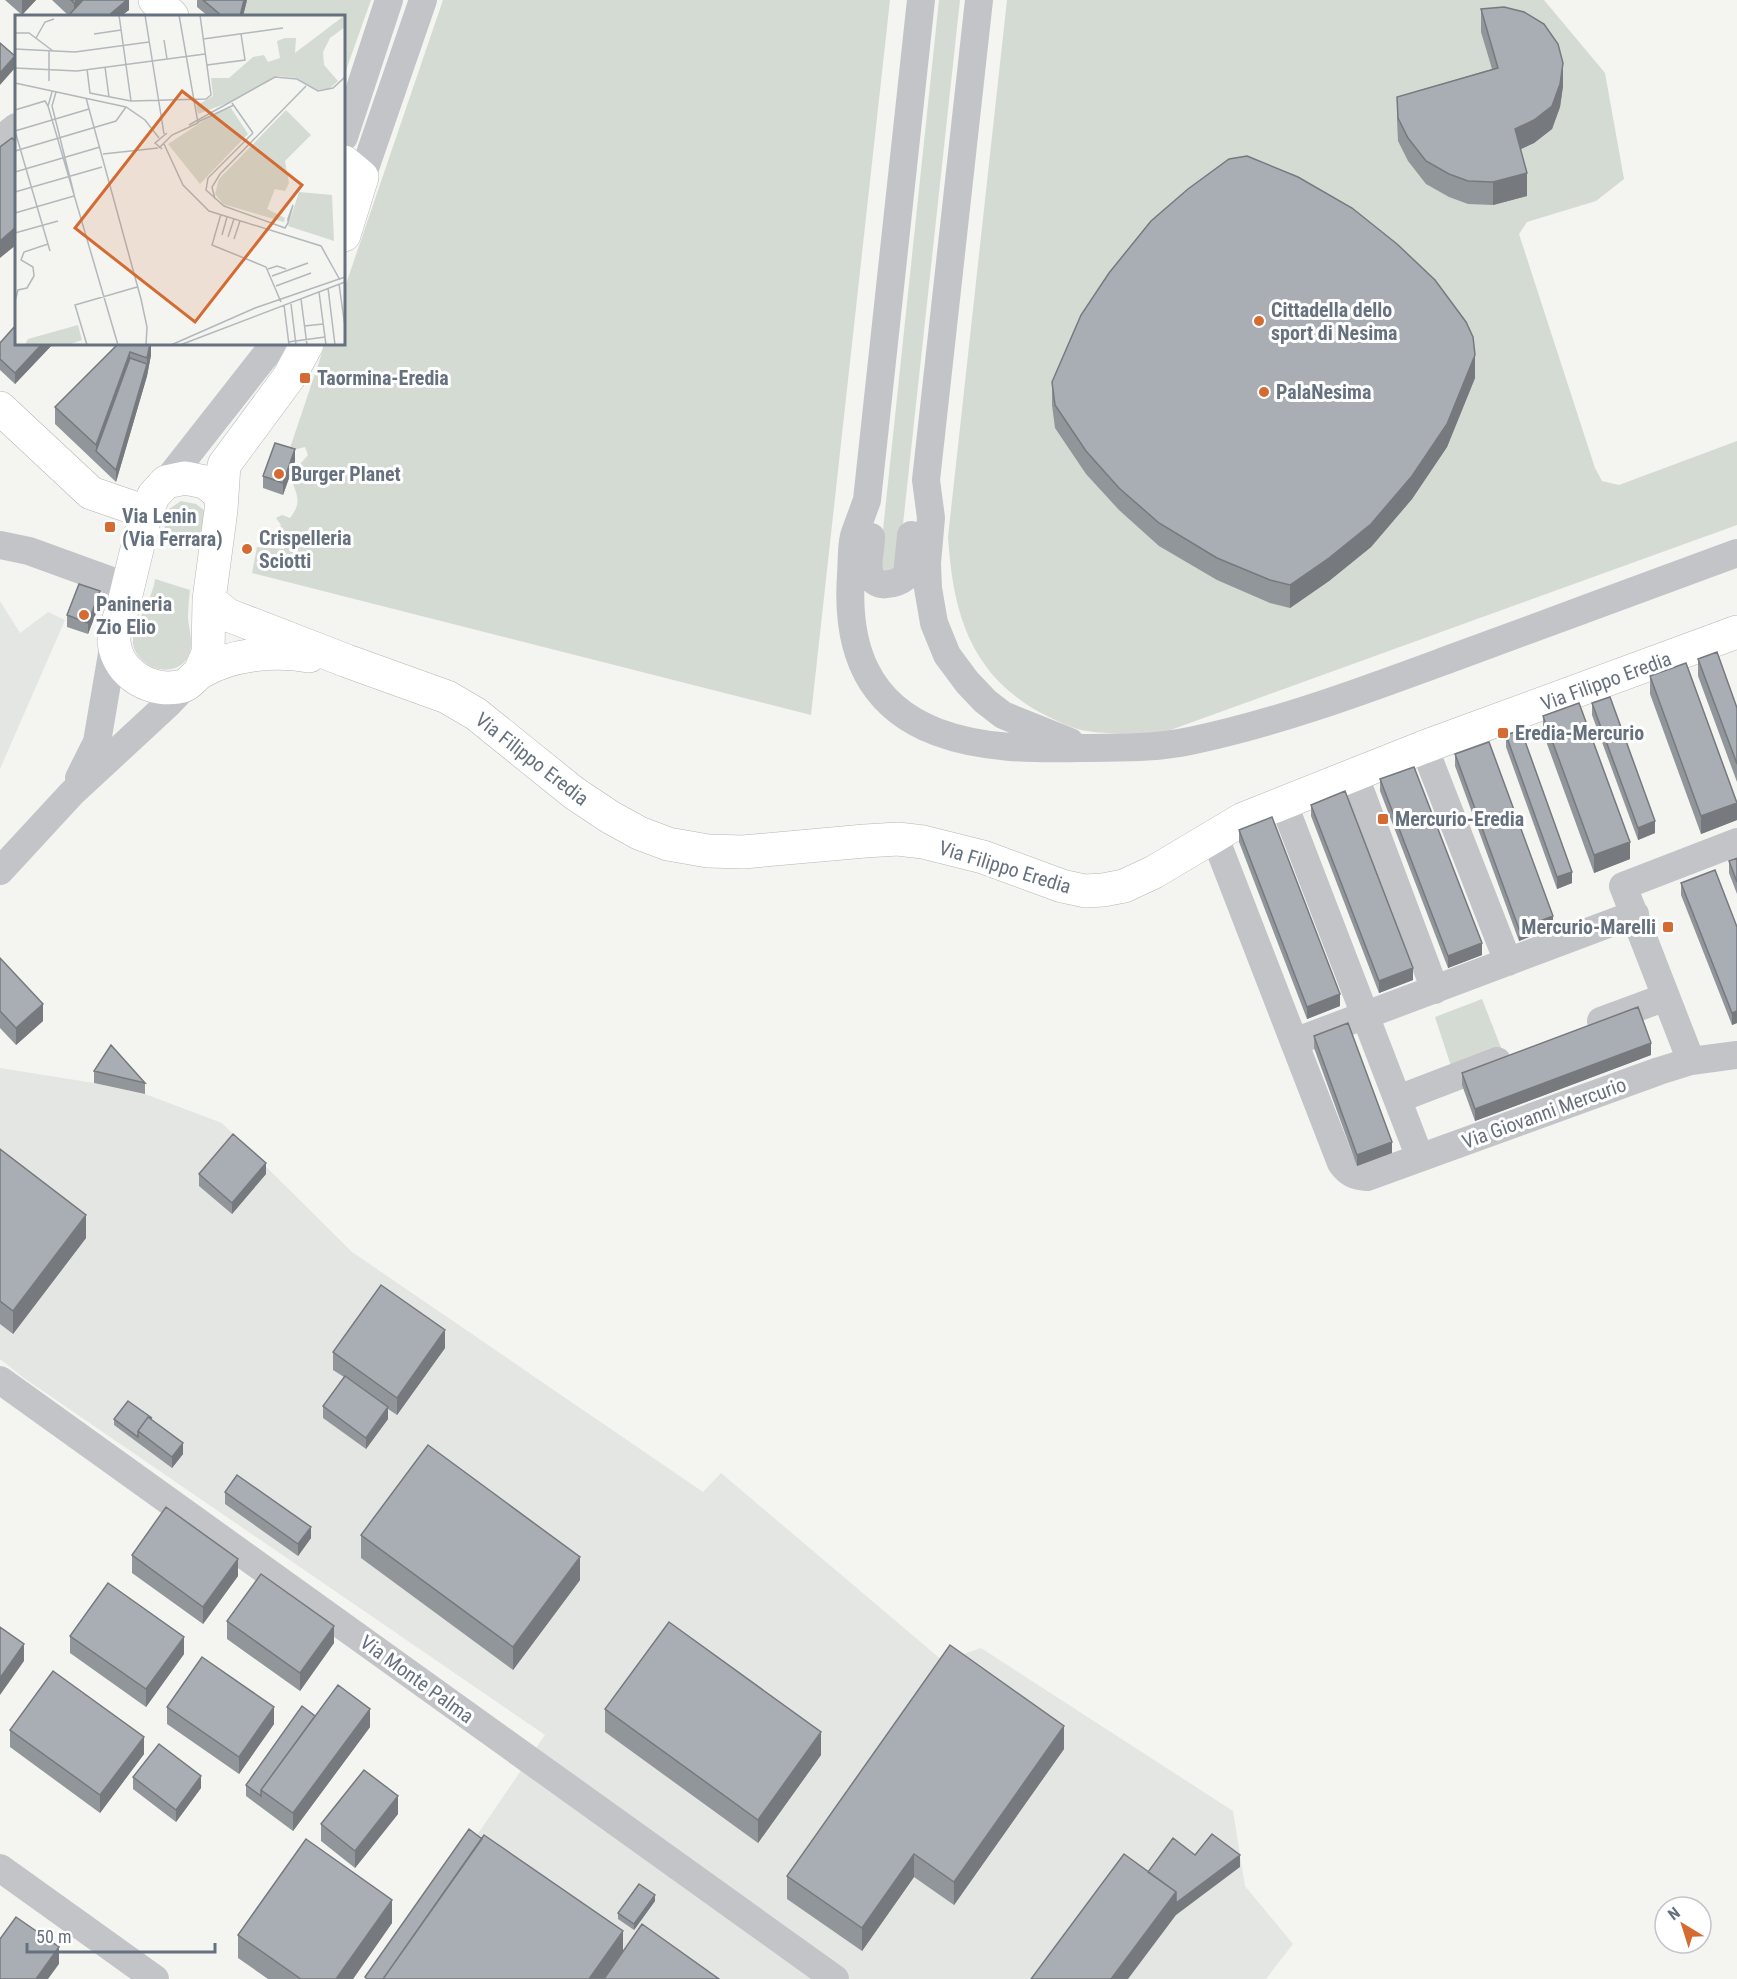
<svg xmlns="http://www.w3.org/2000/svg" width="1737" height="1979" font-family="'Roboto Condensed',sans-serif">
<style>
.built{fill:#e4e6e4}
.green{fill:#d4dbd2}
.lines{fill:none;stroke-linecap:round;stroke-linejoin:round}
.major-casing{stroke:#b3b6b9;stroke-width:34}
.minor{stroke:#c2c4c8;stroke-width:28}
.major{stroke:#fff;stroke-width:33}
.wall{fill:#91969b}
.shaded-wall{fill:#767a7e}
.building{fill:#a9aeb4;stroke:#767a7e;stroke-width:1.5}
.poi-dot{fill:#d36b32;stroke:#fff;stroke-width:2}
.labels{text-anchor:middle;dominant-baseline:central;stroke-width:6;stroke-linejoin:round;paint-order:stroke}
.poi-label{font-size:20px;font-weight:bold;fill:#66717f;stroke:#fff;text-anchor:start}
.street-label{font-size:20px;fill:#66717f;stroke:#fff}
.inset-road{fill:none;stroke:#b2b8bc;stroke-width:1.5}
.view{fill:#d36b32;fill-opacity:0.15;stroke:#d36b32;stroke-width:3}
.inset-edge{fill:none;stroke:#66717f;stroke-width:3}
</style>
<rect width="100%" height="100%" fill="#f4f4f1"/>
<path class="built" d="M0 601 20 633 48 612 65 620 0 769Z
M0 1068 94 1083 145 1094 222 1123 352 1252 703 1492 721 1473 943 1661 981 1648 1233 1811 1245 1886 1293 1944 1266 1979H371L469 1847 545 1735 24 1378 0 1359Z"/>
<path class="green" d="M247 0H371L344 76V16H242Z
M443 0H890L811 715 252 573 257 547 284 549 290 539 278 532 281 525 276 518 282 515 290 518C300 505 299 499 293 484L301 463 308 455 305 447 289 451 325 344H344V290Z
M939 0H960L898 570 891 576 879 568Z
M1007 0H1544L1605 73 1624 179 1596 201 1527 222 1519 234 1595 468 1602 481 1619 485 1737 441V525L1165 732C1139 733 1113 735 1087 731 1071 729 1056 720 1041 713 970 674 953 613 948 537Z
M181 501 196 504 205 511V515L198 542 192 545 165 538 163 535 169 509Z
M155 579 190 590C189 599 188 609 188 618 189 631 195 646 187 659 173 679 138 669 133 644 131 628 153 600 155 579Z
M1482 999 1502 1050 1452 1069 1435 1017Z"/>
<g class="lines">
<defs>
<path id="major" d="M155 0 172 16
M344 162 362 177 344 235
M0 408 91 493 146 512
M221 495 205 482 185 478 166 482 154 495 146 512C138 544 131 575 123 607 120 617 113 632 114 642 118 675 152 694 183 686 190 684 194 676 201 672 232 654 274 650 309 656
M209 600 228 615 347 661 447 697 476 714 574 793 610 817 639 833 668 844 708 851 743 852 865 841 898 839 923 842 983 857 1062 886 1085 891 1103 890 1124 886 1154 872 1243 819 1424 747 1737 632
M200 672 208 653 209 600 221 510 224 465 289 377 307 344"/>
</defs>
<use href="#major" class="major-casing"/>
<path class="minor" d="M921 0 867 500C863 512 858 524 854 536 851 548 852 563 851 575 846 646 866 705 937 732 982 749 1033 749 1080 748 1118 747 1152 749 1190 741 1281 722 1368 689 1455 657 1549 622 1643 588 1737 553
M979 0 926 480 931 518 927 563 928 588 934 623 947 655 967 682 985 701 1003 715 1070 742
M344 137 389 0
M0 140 16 127
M362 177 423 0
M166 482 268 352 272 344
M871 537C871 548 867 561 869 571 873 591 896 585 907 576L911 535
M0 545 29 551 128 587
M1424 747 1508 962
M1354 774 1435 990
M79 778 97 742 114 642
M1283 802 1420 1158
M1214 835 1341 1163C1348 1173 1354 1176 1367 1177L1659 1071 1691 1061 1737 1055
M0 871 72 793 167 705 185 686
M1601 1021 1666 997
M1294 1042 1635 914
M1691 1061 1623 886 1737 842
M1398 1099 1497 1061
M0 1380 835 1979
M0 1868 155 1979"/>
<use href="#major" class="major"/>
</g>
<path class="wall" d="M5 0H36L22 15Z
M52 0H129V10L121 16H68H69Z
M197 0H247L243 16H208L197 7Z
M1481 9 1563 86 1560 107 1552 129 1534 143 1520 149 1527 196 1493 205 1468 204 1449 197 1426 184 1408 161 1398 141 1397 120V97L1492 69 1481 32Z
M0 343 52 344V345L15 384 0 370Z
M118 344H151V355L147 376 116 482 55 424V407Z
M1475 378 1447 447 1412 499 1371 547 1329 581 1290 608 1270 603 1217 580 1159 546 1119 510 1086 474 1055 428 1052 405V382Z
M295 461 283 495 263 488V476Z
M100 603 88 634 67 627V615Z
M1698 659 1737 708V782L1698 676Z
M1650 676 1737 820 1701 834 1650 694Z
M1592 703 1655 833 1638 840 1592 715Z
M1543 716 1630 859 1594 873 1543 733Z
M1506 735 1572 883 1557 889 1506 747Z
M1455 754 1553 928 1519 941 1455 766Z
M1380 779 1482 955 1448 968 1380 791Z
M1311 805 1413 980 1379 993 1311 816Z
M1239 830 1340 1006 1307 1019 1239 842Z
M1737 858V894L1729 873V861Z
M1681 883 1737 927V1023L1732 1025 1681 895Z
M0 958 43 1021 16 1045 0 1028Z
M1314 1036 1392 1153 1357 1166 1314 1048Z
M1651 1055 1475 1121 1462 1085V1073Z
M94 1071 145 1083V1094L94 1083Z
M0 1149 86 1238 13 1334 0 1324Z
M199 1174H266L232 1214 199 1186Z
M445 1348 397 1415 388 1409V1419L366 1449 323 1418V1406L344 1377 333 1370V1352Z
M114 1419 183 1454 172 1468 114 1425Z
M225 1492 311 1538 298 1556 225 1504Z
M361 1535 580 1580 513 1670 361 1558Z
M132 1555 238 1576 203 1624 132 1573Z
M227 1621 334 1643 300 1691 227 1639Z
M70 1636 184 1654 146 1707 70 1653Z
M167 1707 274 1724 239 1774 167 1724Z
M605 1709 821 1755 758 1843 605 1732Z
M315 1716 370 1727 293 1831 246 1796V1785Z
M10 1730 144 1754 100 1813 10 1747Z
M1064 1749 954 1905 914 1877 862 1951 787 1899V1876Z
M133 1777 201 1788 176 1822 133 1789Z
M398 1814 355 1868 321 1841V1824Z
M655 1901 634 1930 618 1919V1913Z
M392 1923 353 1979H268L238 1958V1935Z"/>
<path class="shaded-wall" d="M22 0H36L22 15Z
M78 0H94L74 16V3Z
M127 0H129V10L121 16H108Z
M244 0H247L243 16H240Z
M15 56V68L0 85V73Z
M1563 63V86L1560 107 1552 129 1534 143 1515 152V129Z
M1527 173V196L1493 205V182Z
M16 227V245L0 258V241Z
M42 344H52V345L15 384V373Z
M150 344H151V355L147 376 116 482V470L147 364V358Z
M130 352V370L96 451V463V445Z
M1475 355V378L1447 447 1412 499 1371 547 1329 581 1290 608V585Z
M295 449V461L283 495V483Z
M100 591V603L88 634V623Z
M1737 803V820L1701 834V816Z
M1655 821V833L1638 840V828Z
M1630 842V859L1594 873V855Z
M1572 872V883L1557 889V877Z
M1553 916V928L1519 941V929Z
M1482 943V955L1448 968V956Z
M1413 968V980L1379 993V981Z
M1340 994V1006L1307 1019V1007Z
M43 1004V1021L16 1045V1028Z
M1737 1011V1023L1732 1025V1013Z
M1651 1043V1055L1475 1121V1109Z
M1392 1142V1153L1357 1166V1155Z
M266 1163V1174L232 1214V1203Z
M86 1215V1238L13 1334V1311Z
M445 1330V1348L397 1415V1398Z
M388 1407V1419L366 1449V1438Z
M183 1443V1454L172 1468V1457Z
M311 1527V1538L298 1556V1544Z
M580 1557V1580L513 1670V1647Z
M238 1559V1576L203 1624V1607Z
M334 1626V1643L300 1691V1673Z
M184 1637V1654L146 1707V1689Z
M24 1644V1661L0 1695V1678Z
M274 1707V1724L239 1774V1757Z
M370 1709V1727L293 1831V1813Z
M1064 1726V1749L954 1905V1882Z
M821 1732V1755L758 1843V1820Z
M144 1737V1754L100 1813V1795Z
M201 1776V1788L176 1822V1810Z
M398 1796V1814L355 1868V1851Z
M914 1854V1877L862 1951V1928Z
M1240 1855V1867L1176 1915 1128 1979H1111L1176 1892Z
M655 1895V1901L634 1930V1924Z
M392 1900V1923L353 1979H336Z
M623 1931V1954L605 1979H589Z
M59 1947V1964L48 1979H36Z"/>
<path class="building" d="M71 0H78L74 3Z
M83 0H127L108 16H68Z
M203 0H244L240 16H222Z
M1504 7 1524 12 1544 24 1558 44 1563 63 1560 84 1552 106 1534 120 1515 129 1527 173 1493 182 1468 181 1449 174 1426 161 1408 138 1398 118 1397 97 1498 68 1481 9Z
M0 43 15 56 0 73Z
M12 138 16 142V227L0 241V147Z
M1247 156 1298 177 1352 208 1397 244 1435 280 1466 322 1473 337 1475 355 1447 424 1412 476 1371 524 1329 558 1290 585 1270 580 1217 558 1159 523 1119 488 1086 451 1055 405 1052 382 1081 315 1109 273 1151 221 1188 189 1229 159Z
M16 325V344H42L15 373 0 359V343Z
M118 344H150L147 358 130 352 96 445 55 407Z
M130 358 147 364 116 470 96 451Z
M275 443 295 449 283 483 263 476Z
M79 584 100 591 88 623 67 615Z
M1717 652 1737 708V764L1698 659Z
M1686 663 1737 803 1701 816 1650 676Z
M1610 697 1655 821 1638 828 1592 703Z
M1579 703 1630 842 1594 855 1543 716Z
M1521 730 1572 872 1557 877 1506 735Z
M1489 742 1553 916 1519 929 1455 754Z
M1414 767 1482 943 1448 956 1380 779Z
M1345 791 1413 968 1379 981 1311 805Z
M1272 817 1340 994 1307 1007 1239 830Z
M1737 858V882L1729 861Z
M1715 870 1737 927V1011L1732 1013 1681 883Z
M0 958 43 1004 16 1028 0 1011Z
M1638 1007 1651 1043 1475 1109 1462 1073Z
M1348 1023 1392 1142 1357 1155 1314 1036Z
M111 1045 145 1083 94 1071Z
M233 1134 266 1163 232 1203 199 1174Z
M0 1149 86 1215 13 1311 0 1301Z
M381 1285 445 1330 397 1398 333 1352Z
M345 1376 388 1407 366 1438 323 1406Z
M128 1401 152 1418 148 1417 138 1431V1437L114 1419Z
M148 1417 183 1443 172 1457 138 1431Z
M428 1445 580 1557 513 1647 361 1535Z
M237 1475 311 1527 298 1544 225 1492Z
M166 1507 238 1559 203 1607 132 1555Z
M261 1574 334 1626 300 1673 227 1621Z
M108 1583 184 1637 146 1689 70 1636Z
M669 1622 821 1732 758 1820 605 1709Z
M0 1627 24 1644 0 1678Z
M950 1645 1064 1726 954 1882 914 1854 862 1928 787 1876Z
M202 1657 274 1707 239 1757 167 1707Z
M53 1671 144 1737 100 1795 10 1730Z
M338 1685 370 1709 293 1813 261 1790Z
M302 1706 315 1716 261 1790V1796L246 1785Z
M159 1744 201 1776 176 1810 133 1777Z
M364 1770 398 1796 355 1851 321 1824Z
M469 1829 482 1839 383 1979H367L365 1977Z
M1212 1834 1240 1855 1176 1903V1892L1148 1872 1173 1838 1195 1855Z
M484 1835 623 1931 589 1979H383Z
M306 1839 392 1900 336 1979H301L238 1935Z
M1124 1854 1176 1892 1111 1979H1031Z
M639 1884 655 1895 634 1924 618 1913Z
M16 1917 59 1947 36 1979H0V1939Z
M642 1924 719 1979H604Z"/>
<g class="poi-dot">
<circle cx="1259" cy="321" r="6"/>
<rect x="299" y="372" width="12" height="12" rx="3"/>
<circle cx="1264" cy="392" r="6"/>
<circle cx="279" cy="474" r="6"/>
<rect x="104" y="521" width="12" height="12" rx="3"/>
<circle cx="247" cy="549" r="6"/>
<circle cx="84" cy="615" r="6"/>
<rect x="1497" y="727" width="12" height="12" rx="3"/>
<rect x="1377" y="813" width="12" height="12" rx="3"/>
<rect x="1662" y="921" width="12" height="12" rx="3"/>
</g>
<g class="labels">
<g class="poi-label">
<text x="1271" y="310">Cittadella dello<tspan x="1271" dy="23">sport di Nesima</tspan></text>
<text x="317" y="378">Taormina-Eredia</text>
<text x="1276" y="392">PalaNesima</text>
<text x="291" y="474">Burger Planet</text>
<text x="122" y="516">Via Lenin<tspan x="122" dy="23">(Via Ferrara)</tspan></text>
<text x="259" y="538">Crispelleria<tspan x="259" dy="23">Sciotti</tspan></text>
<text x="96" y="604">Panineria<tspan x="96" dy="23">Zio Elio</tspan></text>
<text x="1515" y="733">Eredia-Mercurio</text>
<text x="1395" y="819">Mercurio-Eredia</text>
<text x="1656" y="927" text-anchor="end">Mercurio-Marelli</text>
</g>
<g class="street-label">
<text transform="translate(1606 681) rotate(-20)">Via Filippo Eredia</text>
<text transform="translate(532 759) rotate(38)">Via Filippo Eredia</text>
<text transform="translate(1005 867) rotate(17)">Via Filippo Eredia</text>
<text transform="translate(1544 1113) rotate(-20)">Via Giovanni Mercurio</text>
<text transform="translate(417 1679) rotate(36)">Via Monte Palma</text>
</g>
</g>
<g transform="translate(15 15)">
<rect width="330" height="330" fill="#f4f4f1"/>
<path d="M330 0V12L315 23 308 37 309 50 323 66 314 74 302 75 282 63 263 61 220 85 183 99 181 91 198 81 196 63H214L238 42 249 40 253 47 265 43 262 26 270 23H281L280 38ZM216 93 233 119 185 169 153 129 202 97ZM271 95 296 120 270 146 274 168 270 176 260 174 252 194 270 203 269 207 208 189 200 179 204 164ZM284 177 317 180 319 226 273 211ZM63 310 67 325 53 330H10L13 324Z" fill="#d4dbd2"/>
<path class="inset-road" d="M104 0 116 86M130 0 149 119M0 18H14L38 36M79 19 106 15M21 23 30 7 39 4M188 24 268 13M149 25 152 44M0 34 60 37 134 27M192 50 230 45 226 19M90 52 94 82M0 53 62 56 190 39M72 54 75 78 116 86 191 84 196 80 185 0M34 66V36M0 68 111 92 130 105 144 123M37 77 33 91 103 330M41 77 37 91 59 179M71 83 126 284 132 312 131 330M217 88 238 118M0 95 30 86 33 91M183 107 219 90M174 110 260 62 282 64 303 76 318 73 330 62M0 116 35 236M0 116 74 94M238 118 193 163 191 175 209 191 270 213 273 208 278 190 273 204V208M149 129 168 170 194 196 306 231 325 265M144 133 157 120 183 108 164 0M147 134 140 128 152 118M0 136 101 106 111 92M88 139 143 133M0 157 85 132M0 177 87 152M200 184 197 172 205 159 291 71M0 198 59 181M206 199 197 230 251 252 266 287M0 218 43 206M207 220 212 202M213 222 219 204M219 224 225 206M253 254 262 251 271 254M257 261 293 248M324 269 330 312M261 271 296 258M313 273 320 330M304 277 311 330M286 284 292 330M0 286 3 275 12 273 19 261 18 252 6 245 9 237 33 229M276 289 281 330M269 290 274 330M289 311 308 309M273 327 310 322M72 330 60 290 122 272M156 330 240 293 330 262M165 330 330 267"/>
<path class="view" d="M167 76 287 170 180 307 60 213Z"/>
<rect width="330" height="330" class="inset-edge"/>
</g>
<g transform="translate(1683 1925) rotate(322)"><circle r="28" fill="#ffffff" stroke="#c2c6cc" stroke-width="1.5"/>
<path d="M0-4.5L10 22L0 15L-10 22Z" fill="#d36b32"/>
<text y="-9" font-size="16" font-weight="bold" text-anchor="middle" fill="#66717f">N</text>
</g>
<path d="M27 1943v9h188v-9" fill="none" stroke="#66717f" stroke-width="3"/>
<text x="36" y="1943" font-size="18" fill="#66717f" stroke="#ffffff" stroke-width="4.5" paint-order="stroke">50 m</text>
</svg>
